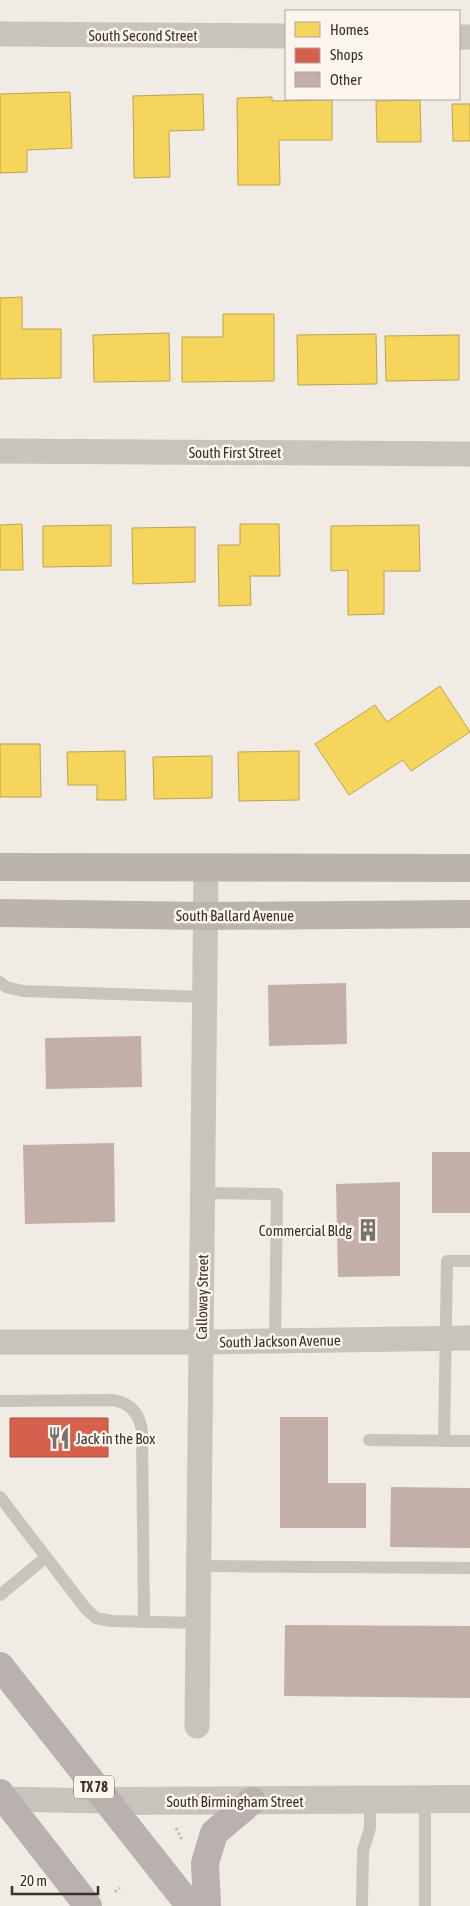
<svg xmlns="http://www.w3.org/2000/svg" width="470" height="1906" font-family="'Asap Condensed',sans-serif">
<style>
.homes{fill:#f6d55c;stroke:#bea44d}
.shops{fill:#d6604d;stroke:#a85243}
.building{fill:#c3afa7}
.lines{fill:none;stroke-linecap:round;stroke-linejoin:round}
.path{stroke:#c2bbb6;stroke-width:3;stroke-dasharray:2.5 2.5;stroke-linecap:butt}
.service{stroke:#c9c3be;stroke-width:12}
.minor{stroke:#c9c3be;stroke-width:25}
.tertiary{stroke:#c9c3be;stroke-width:28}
.secondary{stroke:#bab3ae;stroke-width:28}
.primary{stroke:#b8b1ad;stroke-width:28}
.labels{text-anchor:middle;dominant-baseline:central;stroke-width:5;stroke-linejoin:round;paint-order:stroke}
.shield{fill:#fbf5ee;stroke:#756b66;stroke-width:1}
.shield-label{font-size:14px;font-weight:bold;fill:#3b302b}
.street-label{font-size:15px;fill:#3b302b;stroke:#fbf5ee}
.poi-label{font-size:15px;fill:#3b302b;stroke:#fbf5ee;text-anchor:end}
</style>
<rect width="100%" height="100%" fill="#f0ebe5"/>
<path class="homes" d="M70 92 72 148 27 150V172L0 173V94Z
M203 94 204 130 169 131 170 177 134 178 133 96Z
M272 97V101L332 100V140H279L280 185H238L237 98Z
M420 100 421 142H377L376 101Z
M452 104H470V141H453Z
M22 297V329H61V378L0 379V298Z
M223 314H274V381L182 382V337H223Z
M169 333 170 381 94 382 93 335Z
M376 334 377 384 298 385 297 335Z
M459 335V380L386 381 385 336Z
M22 524 23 570H0V525Z
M240 524H279L280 576H250L251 605 219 606 218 545H240Z
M111 525V566L43 567V526Z
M419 525 420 571H384V614L348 615V570L331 571V526Z
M195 527V582L133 584 132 528Z
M440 686 470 732 411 771 403 760 349 795 315 744 375 705 387 722Z
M0 744H40L41 797H0Z
M125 751 126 800H97V785H68L67 752Z
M299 751V800L239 801 238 752Z
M212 756V798L154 799 153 757Z"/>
<path class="shops" d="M10 1418H108V1457H10Z"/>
<path class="building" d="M346 983 347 1044 269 1046 268 985Z
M141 1036 142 1087 46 1089 45 1038Z
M114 1143 115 1222 25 1224 23 1145Z
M432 1152H470V1213H432Z
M400 1182V1276L338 1277 336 1184Z
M280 1417H328V1483H366V1528H280Z
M391 1487 470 1488V1548L390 1547Z
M285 1625 470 1626V1698L284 1696Z"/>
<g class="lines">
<path class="path" d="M176 1828 182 1840
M115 1892 120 1888"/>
<path class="service" d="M0 982 6 987 23 991 206 997
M204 1193 277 1194 275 1340
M0 1401 113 1400C131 1403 140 1414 142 1432L144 1622
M369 1440 470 1441
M444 1441 447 1261H470
M0 1497 86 1609 96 1618 112 1621 198 1623
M200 1566 470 1568
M0 1595 45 1558
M362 1906 363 1851 370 1828V1800
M425 1906V1800"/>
<path class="minor" d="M0 34 286 36
M459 37H470
M0 451 470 454
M0 1342H202L470 1338
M197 1726 206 868
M0 1799 106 1801"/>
<path class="tertiary" d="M106 1801 470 1799"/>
<path class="secondary" d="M0 867 470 868
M0 913 206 916 470 914"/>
<path class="primary" d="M0 1666 190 1906
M0 1793 88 1906
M207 1906 205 1863 214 1833 252 1801"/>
</g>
<defs>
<symbol id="building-bare" viewBox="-9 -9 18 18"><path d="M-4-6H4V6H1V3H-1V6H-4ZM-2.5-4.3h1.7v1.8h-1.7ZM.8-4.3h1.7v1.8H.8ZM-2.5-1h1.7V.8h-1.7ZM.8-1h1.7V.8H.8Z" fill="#7a716c" stroke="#fbf5ee" stroke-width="2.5" paint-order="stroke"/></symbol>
<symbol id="restaurant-bare" viewBox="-9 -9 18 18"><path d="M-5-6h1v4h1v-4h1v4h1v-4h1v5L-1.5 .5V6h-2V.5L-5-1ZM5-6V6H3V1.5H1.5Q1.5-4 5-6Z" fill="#7a716c" stroke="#fbf5ee" stroke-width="2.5" paint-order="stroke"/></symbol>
</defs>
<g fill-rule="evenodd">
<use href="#building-bare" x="352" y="1214" width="32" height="32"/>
<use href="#restaurant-bare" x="43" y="1422" width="32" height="32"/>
</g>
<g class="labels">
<rect class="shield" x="74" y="1775.5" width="40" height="23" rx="4"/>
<g class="shield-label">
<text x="94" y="1787">TX 78</text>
</g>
<g class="street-label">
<text x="143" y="35">South Second Street</text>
<text x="235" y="452">South First Street</text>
<text x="235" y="915">South Ballard Avenue</text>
<text transform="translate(202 1297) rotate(-89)">Calloway Street</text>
<text transform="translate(280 1341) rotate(-1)">South Jackson Avenue</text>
<text x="235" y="1801">South Birmingham Street</text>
</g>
<g class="poi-label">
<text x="352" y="1230">Commercial Bldg</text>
<text x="76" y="1438" text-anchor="start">Jack in the Box</text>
</g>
</g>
<rect x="285" y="10" width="175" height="90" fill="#fbf5ee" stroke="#aea6a0"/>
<rect x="295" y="22" width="25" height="15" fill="#f6d55c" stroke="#aea6a0"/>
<text x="330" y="35" font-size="15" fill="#3b302b">Homes</text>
<rect x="295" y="48" width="25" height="15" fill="#d6604d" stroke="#aea6a0"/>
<text x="330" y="60" font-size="15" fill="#3b302b">Shops</text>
<rect x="295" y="72" width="25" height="15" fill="#c3afa7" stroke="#aea6a0"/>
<text x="330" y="85" font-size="15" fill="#3b302b">Other</text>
<path d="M12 1886v8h86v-8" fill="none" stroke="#3b302b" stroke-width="2.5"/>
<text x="20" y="1886" font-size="15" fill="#3b302b" stroke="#fbf5ee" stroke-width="4" paint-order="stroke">20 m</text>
</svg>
